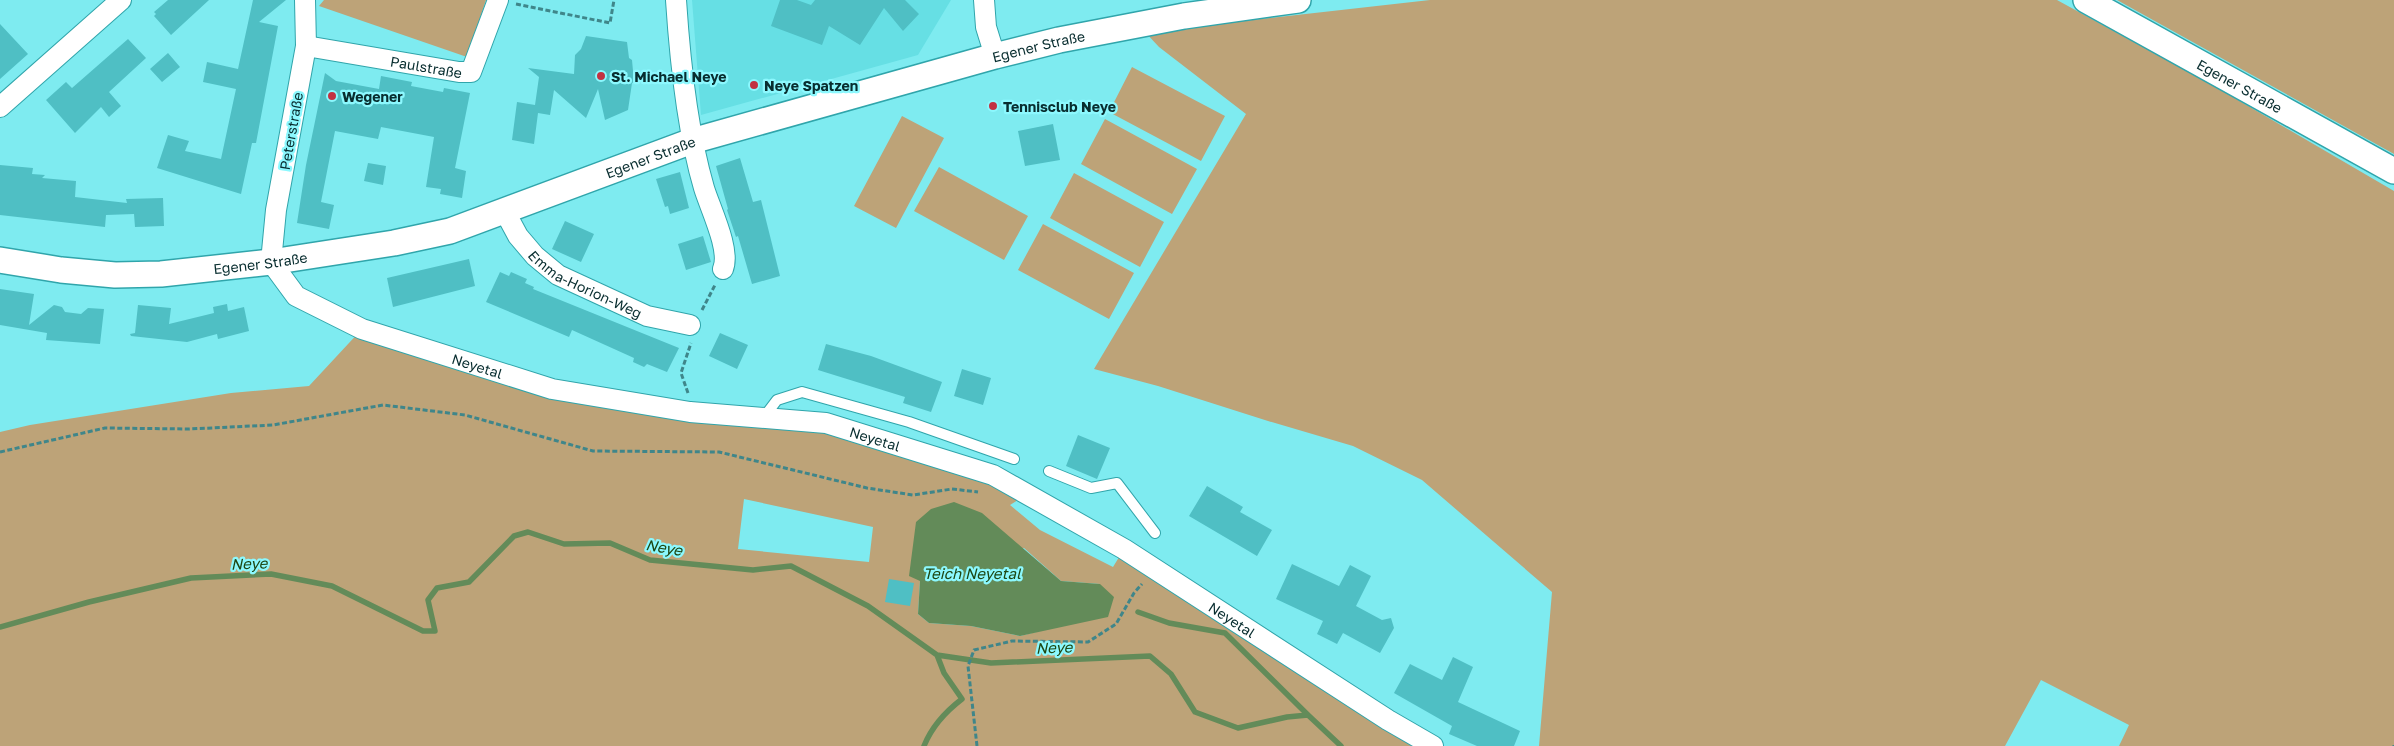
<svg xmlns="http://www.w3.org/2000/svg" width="2394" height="746" font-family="'Golos Text',sans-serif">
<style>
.built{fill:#66dfe4}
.green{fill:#bda378;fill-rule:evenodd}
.water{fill:#638b59}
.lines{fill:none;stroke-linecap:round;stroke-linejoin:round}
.stream{stroke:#638b59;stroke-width:5.5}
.building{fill:#4fbfc4}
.service-casing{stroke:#30a5ab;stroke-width:12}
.minor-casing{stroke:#30a5ab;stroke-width:22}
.tertiary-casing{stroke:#30a5ab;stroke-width:28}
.path{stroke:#3f868a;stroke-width:3;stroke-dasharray:5 2.5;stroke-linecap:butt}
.service{stroke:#fff;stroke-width:10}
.minor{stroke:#fff;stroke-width:20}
.tertiary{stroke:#fff;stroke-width:25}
.poi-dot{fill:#c23242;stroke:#8cf8fe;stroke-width:2}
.labels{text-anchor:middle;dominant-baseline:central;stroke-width:4.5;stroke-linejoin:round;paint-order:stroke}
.street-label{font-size:14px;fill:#082d2f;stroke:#8cf8fe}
.poi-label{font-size:14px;font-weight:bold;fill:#082d2f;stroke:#8cf8fe;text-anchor:start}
.water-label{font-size:15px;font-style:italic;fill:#1d4612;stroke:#8cf8fe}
</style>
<rect width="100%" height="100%" fill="#7eebf0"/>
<path class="built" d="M692 0H951L918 55 701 115Z"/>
<path class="green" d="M324 0H486L467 57 319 6Z
M1430 0H2057L2214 86 2394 191V746H2119L2129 725 2041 680 2005 746H1539L1552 592 1422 480 1353 446 1268 421 1158 386 1094 369 1246 114 1159 47 1145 32Z
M2117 0H2394V154Z
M1132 67 1225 116 1201 161 1109 112Z
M902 116 944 138 896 228 854 206Z
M1105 119 1197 169 1172 214 1081 164Z
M939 167 1028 216 1004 260 914 211Z
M1074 173 1164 222 1140 267 1050 218Z
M1043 224 1134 273 1109 319 1018 270Z
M362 329 552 389 826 423 1026 495 1010 505 1040 530 1113 567 1124 549 1433 746H0V432L30 425 231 393 309 386ZM744 499 873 527 869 562 738 549ZM1024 548 1061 581 1100 584 1052 628 1020 636 971 626 929 623 918 614 920 581Z"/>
<path class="water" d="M954 502 982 513 1061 581 1100 584 1114 597 1108 617 1020 636 971 626 929 623 918 614 920 581 909 576 916 522 931 509Z"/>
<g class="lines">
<path class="stream" d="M1138 612 1169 623 1225 633 1308 715
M0 627 89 602 191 578 271 574 332 586 423 631H435L428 600 437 588 469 582 514 536 528 532 564 544 610 543 650 560 753 570 791 566 868 606 937 655 991 663 1150 656 1171 674 1195 712 1238 728 1287 717 1308 715 1341 746
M924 746C932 726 945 712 962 699L944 673 937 655"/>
</g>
<path class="building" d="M168 0H209L171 35 154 16 156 14 154 12Z
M253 0H286L259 22 278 26 256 143H252L241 194 157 168 168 135 189 141 185 151 221 159 236 89 203 82 207 62 238 69Z
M780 0H797L811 5 815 0H905L919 14 903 31 884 8 860 45 829 26 822 45 771 26Z
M0 24 28 54 0 79Z
M586 36 627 42 629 58 632 60 634 82 632 83 628 110 605 120 598 89 586 118 554 90 550 115 538 113 534 144 512 140 517 102 535 105 539 77 528 68 574 74 575 55 581 49Z
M128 39 146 58 109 92 121 106 109 117 101 107 75 133 46 100 66 82 72 88Z
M168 53 180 67 162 82 150 69Z
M325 73 336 81 379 89 381 76 412 82 411 86 443 92 444 88 470 93 455 168 466 171 462 198 440 194 441 189 426 187 434 137 381 127 378 139 335 131 321 202 334 205 329 229 297 223 306 165Z
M1053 124 1060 160 1025 166 1018 131Z
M740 158 753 202 761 200 780 276 752 284 738 236 736 237 727 210 728 209 716 166Z
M368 163 386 166 383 185 364 181Z
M0 165 33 168 32 174 45 175 42 178 76 181 75 197 127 203 126 199 163 198 164 226 135 227 134 214 106 215 105 227 0 215Z
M680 172 689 208 670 214 668 206 665 207 656 179Z
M565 221 594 234 581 262 552 249Z
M703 236 711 262 686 270 678 244Z
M469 259 475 286 393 307 387 278Z
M500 272 509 276 511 272 527 279 525 283 534 287 533 289 679 348 667 372 647 364 644 367 633 362 634 358 572 330 569 337 486 302Z
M0 289 34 294 29 325 54 305 62 307 65 312 81 314 88 308 104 309 100 344 46 340 47 333 0 325Z
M227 304 228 311 244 307 249 331 218 339 217 334 187 342 131 336 130 334 135 333 138 305 171 308 169 324 214 313 213 307Z
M720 333 748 345 737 369 709 356Z
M826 344 871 356 942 382 931 412 903 403 905 397 818 370Z
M962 369 991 378 983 405 954 396Z
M1078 435 1110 448 1097 479 1066 466Z
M1207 486 1243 507 1240 512 1272 530 1257 556 1189 516Z
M1292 564 1339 586 1350 565 1371 576 1356 606 1382 620 1391 618 1394 628 1380 653 1343 633 1337 644 1317 634 1323 621 1276 599Z
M889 579 914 583 910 606 885 602Z
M1453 657 1473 667 1458 702 1520 731 1514 746H1477L1449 734 1452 726 1394 693 1410 664 1442 680Z"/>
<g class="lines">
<defs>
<path id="service" d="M764 417 777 400 802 392 909 422 1014 459
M1049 471 1091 488 1117 483 1155 533"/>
<g id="minor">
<path id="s1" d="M305 0 306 46 276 210 271 262 296 296 362 329 552 389 690 412 826 423 993 475 1124 549 1388 720 1433 746"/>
<path d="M676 0C680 61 687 130 704 188 710 208 731 250 723 269"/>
<path d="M984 0 986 27 995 56"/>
<path id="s2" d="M306 46 459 72H471L498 0"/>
<path d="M0 107 121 0"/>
<path id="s3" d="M504 210 518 236 535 256 558 275 647 316 690 325"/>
</g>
<g id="tertiary">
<path id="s4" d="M2086 0 2394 171"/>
<path id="s5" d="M0 260 61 270 115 275 161 274 271 262 394 243 450 231 692 141 995 56 1059 40 1184 16 1298 0"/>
</g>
</defs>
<use href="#service" class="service-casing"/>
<use href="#minor" class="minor-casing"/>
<use href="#tertiary" class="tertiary-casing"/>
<path class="path" d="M516 4 610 23 614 0
M702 310 715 285
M688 393 681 373 691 343
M0 452 105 428 189 429 273 425 383 405 465 415 593 451 719 452 867 488 913 495 952 489 978 492
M977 746 968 666 974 650 1012 641 1088 642 1116 624 1134 593 1142 584
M2394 746V745"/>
<use href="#service" class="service"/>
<use href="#minor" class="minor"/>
<use href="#tertiary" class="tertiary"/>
</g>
<g class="poi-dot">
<circle cx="601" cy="76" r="5"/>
<circle cx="754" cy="85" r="5"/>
<circle cx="332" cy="96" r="5"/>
<circle cx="993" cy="106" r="5"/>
</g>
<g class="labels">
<g class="street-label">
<text stroke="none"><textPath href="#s5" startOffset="1072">Egener Straße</textPath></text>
<text stroke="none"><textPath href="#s2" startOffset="122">Paulstraße</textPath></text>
<text stroke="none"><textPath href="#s4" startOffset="176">Egener Straße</textPath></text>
<text transform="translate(291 131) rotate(-80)">Peterstraße</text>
<text stroke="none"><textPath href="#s5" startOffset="668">Egener Straße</textPath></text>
<text stroke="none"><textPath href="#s5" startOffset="262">Egener Straße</textPath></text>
<text stroke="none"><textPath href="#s3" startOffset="114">Emma-Horion-Weg</textPath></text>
<text stroke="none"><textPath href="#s1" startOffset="502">Neyetal</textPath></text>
<text stroke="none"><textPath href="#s1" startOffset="908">Neyetal</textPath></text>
<text stroke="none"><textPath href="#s1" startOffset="1311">Neyetal</textPath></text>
</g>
<g class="poi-label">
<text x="611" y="76">St. Michael Neye</text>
<text x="764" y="85">Neye Spatzen</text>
<text x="342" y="96">Wegener</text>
<text x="1003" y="106">Tennisclub Neye</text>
</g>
<g class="water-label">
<text transform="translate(664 547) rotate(10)">Neye</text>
<text transform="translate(249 563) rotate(-2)">Neye</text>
<text x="972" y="573">Teich Neyetal</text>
<text transform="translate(1054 647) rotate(-2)">Neye</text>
</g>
</g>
</svg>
